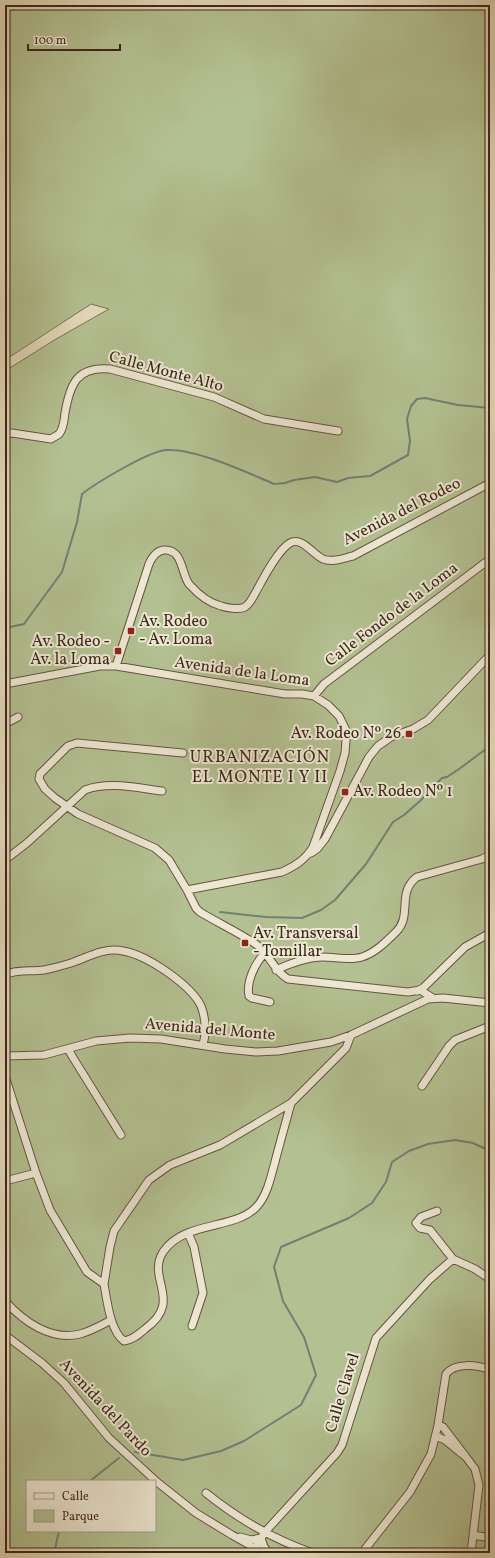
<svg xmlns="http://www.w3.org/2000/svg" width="495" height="1558" font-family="Vollkorn,serif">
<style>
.green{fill:#b3c091;stroke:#787455;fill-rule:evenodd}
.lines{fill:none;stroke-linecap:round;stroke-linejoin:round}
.stream{stroke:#728074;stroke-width:2}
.street-casing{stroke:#665442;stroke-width:9}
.street{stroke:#ede7d3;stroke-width:7}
.poi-dot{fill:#8f2418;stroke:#ede7d3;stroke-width:1.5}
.labels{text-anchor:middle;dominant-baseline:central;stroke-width:4;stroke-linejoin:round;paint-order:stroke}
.street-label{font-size:16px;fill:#3d2719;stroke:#ede7d3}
.poi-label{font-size:16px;fill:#3d2719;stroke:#ede7d3;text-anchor:start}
.neighbourhood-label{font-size:17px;letter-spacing:1px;fill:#3d2719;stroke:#ede7d3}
</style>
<rect width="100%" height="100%" fill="#e3dabb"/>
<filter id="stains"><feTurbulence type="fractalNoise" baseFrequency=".005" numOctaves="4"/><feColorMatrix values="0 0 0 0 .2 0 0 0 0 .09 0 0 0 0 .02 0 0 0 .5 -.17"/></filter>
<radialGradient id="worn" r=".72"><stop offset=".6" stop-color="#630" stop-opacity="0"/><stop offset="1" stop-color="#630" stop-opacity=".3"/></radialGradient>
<path class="green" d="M5 5H490V1553H5V371L56 339 109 309 91 304 5 360ZM27 1481H155V1531H27Z"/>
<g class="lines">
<path class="stream" d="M5 628 24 624 62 572 77 522 82 494C96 483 149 451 166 450 195 448 246 472 274 484L285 483 294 480 315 477 337 482 348 478 370 476 408 455 410 441 407 419 411 406 417 399 425 398 458 405 490 408
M220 912 266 917 302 918 321 910 335 900 366 864 393 822 404 815 420 801 442 778 447 777 459 769 490 746
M135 1452 183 1460 221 1451 244 1441 301 1405 316 1375 304 1337 283 1301 274 1267 281 1247 349 1218 372 1203 386 1182 392 1162 409 1151 428 1144 455 1140 473 1143 490 1151
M90 1481 119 1458
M54 1553 59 1531"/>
<defs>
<path id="street" d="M5 434 12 433 51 439C53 437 57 436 59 434 64 428 64 420 65 413 70 384 77 366 110 369L214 397 264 419 338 431
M116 666 149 564C152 557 156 551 164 550 183 549 181 573 189 584 197 593 209 603 221 606 227 608 239 610 245 607 251 603 254 595 257 590 264 577 278 550 290 543 302 536 313 555 323 559 332 563 344 558 353 556L490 483
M5 684 100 666H116L285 694H302L314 696 328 705 339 716 345 728 346 740 345 753 340 771 313 847C305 860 295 866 282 872L187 890
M314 696 324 684 490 559
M5 724 18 717
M183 753 77 743 68 746 40 774 39 779 45 789 55 798 78 814 155 848 169 860 187 890 196 908 200 912C218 923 240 933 257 945 270 955 274 971 288 979L408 992 420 990 433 998
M311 853 317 849 325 839 369 757 378 746 391 737 413 729 428 720 490 655
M5 860 27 843 85 790C109 781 137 788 162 791
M265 953C255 963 246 982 249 996L252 998 270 1002
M276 970C289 964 308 957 323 957 336 957 350 961 362 957 375 953 387 941 396 932 413 915 396 893 417 877L482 859 490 855
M5 975C16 969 32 972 44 970 53 968 62 966 71 963 88 957 105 947 123 951 147 955 191 985 201 1006 206 1018 206 1034 203 1045
M417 991 423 988 465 947 490 933
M68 1049 72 1056 121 1135
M5 1056 44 1055 96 1041 130 1038 161 1039 225 1049 256 1052 278 1051 331 1042 351 1035 428 999 443 998 490 1003
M5 1076 36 1173 50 1210 87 1272 104 1284C107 1300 110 1331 124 1341 133 1340 139 1334 145 1329 184 1301 146 1279 163 1252 185 1219 239 1231 259 1204 268 1192 271 1176 275 1162 280 1142 286 1122 291 1103
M422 1086 449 1046 455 1040 490 1026
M5 1181 36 1173
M437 1211 421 1217 416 1223 420 1228 430 1230 453 1259
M188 1233 194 1247 203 1293 192 1326
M104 1284 110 1247 114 1231 149 1180 170 1165 220 1145 291 1103 346 1048 351 1035
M5 1301C24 1322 51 1341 80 1334 91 1331 102 1325 111 1320
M5 1335 42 1363 64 1383 109 1438 157 1482 196 1513 232 1535 264 1553
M436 1436 445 1440 466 1457 443 1427 438 1425
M466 1457 475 1469 479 1485 471 1553
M206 1493C237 1518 275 1540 313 1553
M473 1535 490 1538
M240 1537 251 1540 261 1538 264 1547 269 1553
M255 1548 265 1532 337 1453 342 1445 376 1338 430 1279 453 1259 475 1269 490 1279
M362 1553 410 1492 431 1454 438 1425 446 1374C455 1362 478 1365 490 1370"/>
</defs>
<use href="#street" class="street-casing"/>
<use href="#street" class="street"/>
</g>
<g class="poi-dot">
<rect x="127" y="627" width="8" height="8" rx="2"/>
<rect x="114" y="647" width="8" height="8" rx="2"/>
<rect x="405" y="730" width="8" height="8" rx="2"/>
<rect x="341" y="788" width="8" height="8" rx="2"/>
<rect x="241" y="939" width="8" height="8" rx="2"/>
</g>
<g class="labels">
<g class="street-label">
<text transform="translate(166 372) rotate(15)">Calle Monte Alto</text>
<text transform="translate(402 512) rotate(-27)">Avenida del Rodeo</text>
<text transform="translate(392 615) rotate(-37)">Calle Fondo de la Loma</text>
<text transform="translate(242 672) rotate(8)">Avenida de la Loma</text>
<text transform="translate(210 1030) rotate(5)">Avenida del Monte</text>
<text transform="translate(343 1393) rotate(-73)">Calle Clavel</text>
<text transform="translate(105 1408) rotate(47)">Avenida del Pardo</text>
</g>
<g class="poi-label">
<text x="139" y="622">Av. Rodeo<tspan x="139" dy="18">- Av. Loma</tspan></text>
<text x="110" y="642" text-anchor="end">Av. Rodeo -<tspan x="110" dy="18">Av. la Loma</tspan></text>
<text x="401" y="734" text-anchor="end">Av. Rodeo Nº 26</text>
<text x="353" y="792">Av. Rodeo Nº 1</text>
<text x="253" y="934">Av. Transversal<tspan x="253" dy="18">- Tomillar</tspan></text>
</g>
<g class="neighbourhood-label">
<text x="260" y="757">URBANIZACIÓN<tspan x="260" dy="20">EL MONTE I Y II</tspan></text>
</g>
</g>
<rect width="495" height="1558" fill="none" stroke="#e3dabb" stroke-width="20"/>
<rect x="6" y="6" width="483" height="1546" fill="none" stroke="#3d2719" stroke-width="2"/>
<rect x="10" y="10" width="475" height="1538" fill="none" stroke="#3d2719"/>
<rect x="26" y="1480" width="130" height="52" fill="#ede7d3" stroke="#a79a89"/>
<rect x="34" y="1493" width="20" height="6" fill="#ede7d3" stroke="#a79a89"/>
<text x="62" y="1500" font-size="12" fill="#3d2719">Calle</text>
<rect x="34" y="1510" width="20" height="12" fill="#b3c091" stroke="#a79a89"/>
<text x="62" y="1520" font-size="12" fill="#3d2719">Parque</text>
<path d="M28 44v6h92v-6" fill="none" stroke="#3d2719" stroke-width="2"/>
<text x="34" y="44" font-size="12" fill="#3d2719" stroke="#ede7d3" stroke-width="3" paint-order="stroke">100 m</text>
<rect width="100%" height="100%" filter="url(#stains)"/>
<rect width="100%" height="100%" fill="url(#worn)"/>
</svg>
